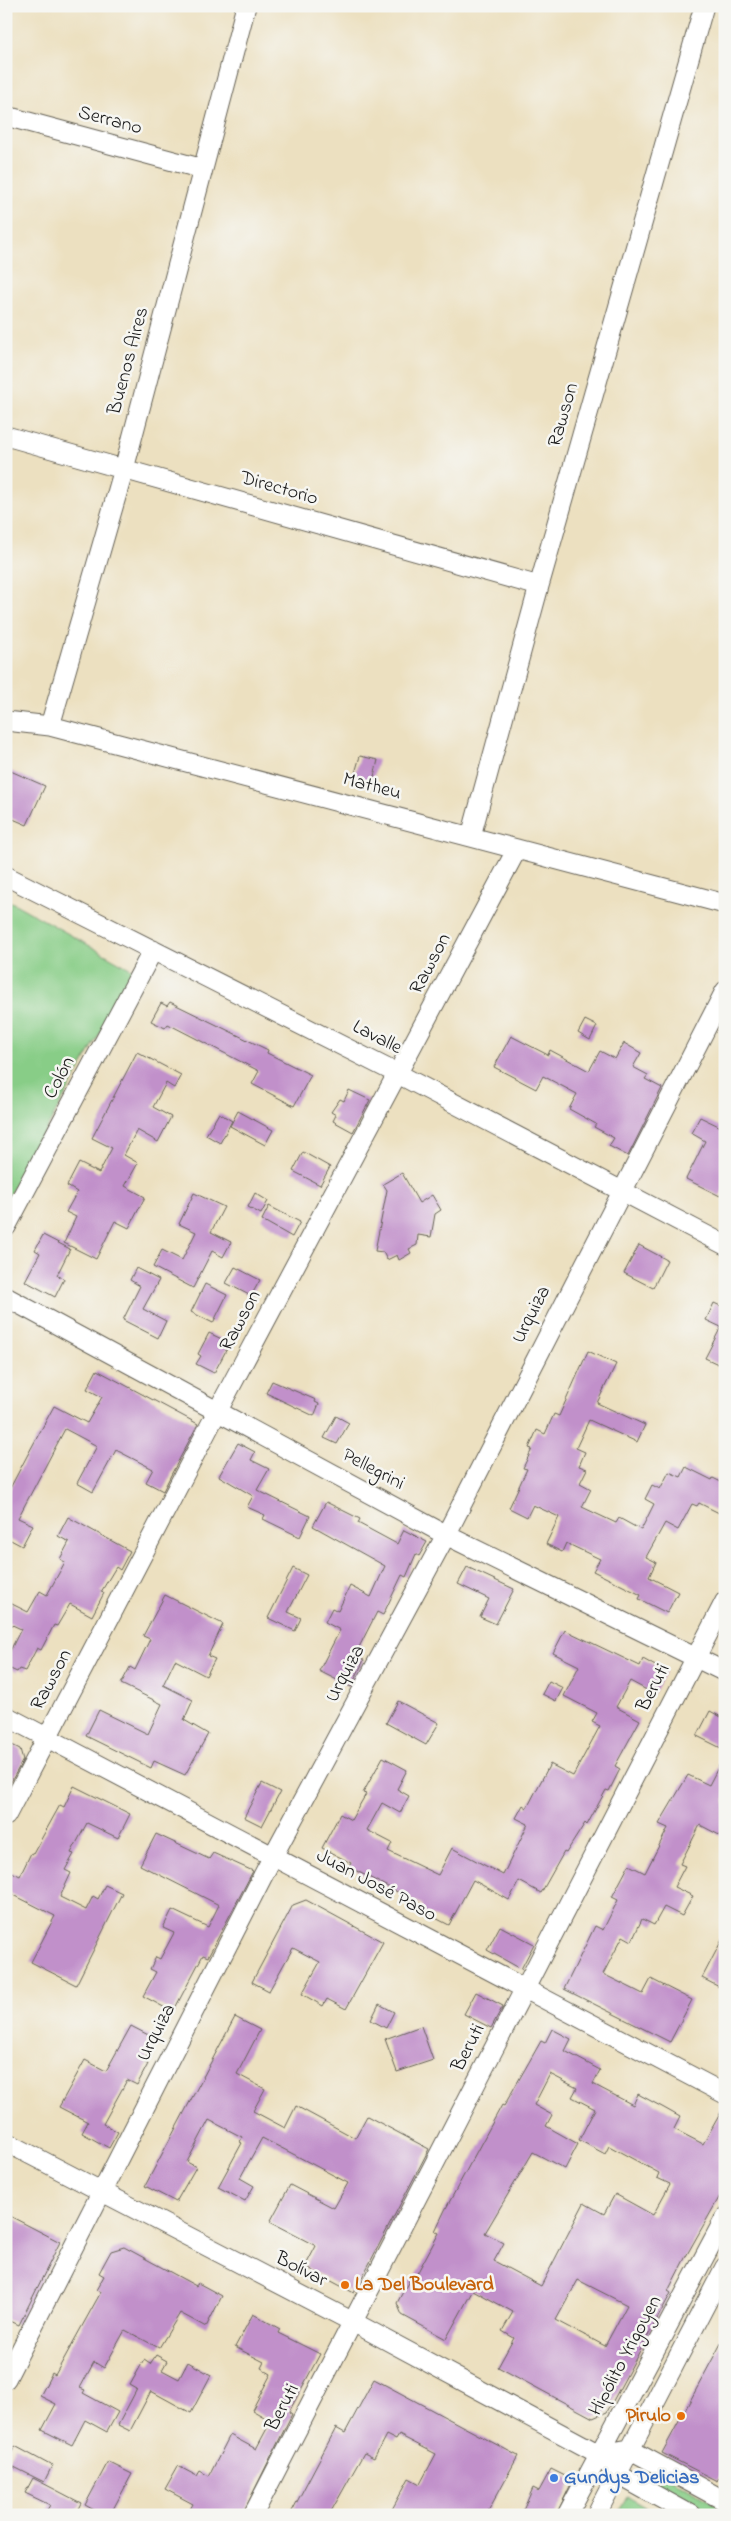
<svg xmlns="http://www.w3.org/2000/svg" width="731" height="2521" font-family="'Indie Flower',sans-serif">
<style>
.green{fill:#88cd87;stroke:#527452}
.building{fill:#c190ca;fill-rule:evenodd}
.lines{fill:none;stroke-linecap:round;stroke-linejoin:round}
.street-casing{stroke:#656155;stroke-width:21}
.street{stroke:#fff;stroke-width:19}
.food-dot{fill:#e8710a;stroke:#f6f6f2;stroke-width:2}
.shop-dot{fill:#3f7fe0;stroke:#f6f6f2;stroke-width:2}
.labels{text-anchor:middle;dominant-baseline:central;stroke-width:5;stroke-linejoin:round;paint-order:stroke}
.street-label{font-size:20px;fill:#1c1c1c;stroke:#f6f6f2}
.food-label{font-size:20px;font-weight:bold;fill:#c56008;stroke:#f6f6f2;text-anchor:start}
.shop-label{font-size:20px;font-weight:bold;fill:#366cbe;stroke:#f6f6f2;text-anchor:start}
</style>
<rect width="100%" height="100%" fill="#f6f6f2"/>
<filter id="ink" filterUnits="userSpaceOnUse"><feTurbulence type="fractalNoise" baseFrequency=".02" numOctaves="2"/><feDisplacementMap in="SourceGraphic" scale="10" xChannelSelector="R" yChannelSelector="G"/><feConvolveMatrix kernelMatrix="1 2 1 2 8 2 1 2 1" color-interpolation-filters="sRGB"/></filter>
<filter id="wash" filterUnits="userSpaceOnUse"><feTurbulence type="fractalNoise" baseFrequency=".0096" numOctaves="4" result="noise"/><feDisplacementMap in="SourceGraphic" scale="20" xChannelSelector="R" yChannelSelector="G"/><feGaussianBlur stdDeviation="1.12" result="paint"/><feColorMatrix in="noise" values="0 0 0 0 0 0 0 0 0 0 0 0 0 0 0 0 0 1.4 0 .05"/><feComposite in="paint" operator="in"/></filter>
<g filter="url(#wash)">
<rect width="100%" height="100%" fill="#ece0c0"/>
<path class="green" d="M6 899 135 971 6 1201Z
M649 2467 725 2508V2515H705L643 2481Z
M627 2497 659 2515H617Z"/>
<g id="blocks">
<path class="building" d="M360 756 378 760 372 785 353 780Z
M6 769 45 786 27 825 6 816Z
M170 1002 268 1050 267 1053 311 1075 294 1106 252 1084 259 1071 168 1024 165 1028 151 1021 161 1003 167 1006Z
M585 1020 597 1026 590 1040 578 1033Z
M511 1036 548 1055 550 1050 589 1071 600 1051 615 1059 624 1043 641 1053 633 1067 648 1075 645 1079 662 1088 628 1156 609 1146 614 1138 594 1127 596 1124 569 1109 577 1094 543 1076 536 1089 494 1067Z
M137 1052 181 1075 174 1088 166 1083 153 1107 171 1117 158 1142 137 1130 124 1155 138 1163 125 1186 145 1197 129 1228 115 1221 96 1259 64 1243 76 1217 66 1212 77 1192 67 1186 79 1163 99 1173 112 1148 92 1138Z
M349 1090 370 1100 353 1132 333 1121 336 1115 331 1112 340 1099 344 1101Z
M238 1111 273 1130 265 1145 230 1126Z
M219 1113 232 1121 220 1143 206 1135Z
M700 1117 725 1129V1187L720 1196 686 1179 705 1141 691 1133Z
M303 1152 330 1167 320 1185 293 1171Z
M402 1173 419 1203 432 1195 441 1210 435 1214 431 1237 418 1235 417 1245 409 1249 411 1253 399 1260 397 1255 387 1260 383 1252 375 1251 387 1190 383 1184Z
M194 1193 224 1207 211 1232 231 1242 223 1257 212 1251 193 1288 153 1267 162 1250 182 1260 196 1232 179 1224Z
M255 1193 268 1201 261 1214 248 1207Z
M269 1206 300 1222 292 1237 262 1220Z
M43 1235 70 1249 57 1275 64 1279 55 1297 25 1281 40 1253 35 1250Z
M639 1245 667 1260 653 1288 624 1273Z
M235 1267 260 1280 251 1296 226 1283Z
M136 1268 159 1280 143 1309 166 1321 158 1338 123 1320 140 1286 130 1280Z
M205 1284 227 1295 213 1323 191 1312Z
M714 1303 725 1308V1351L718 1364 705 1358 721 1327 706 1320Z
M209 1333 230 1343 214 1373 196 1364 201 1356 198 1354Z
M588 1351 616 1364 597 1403 645 1425 637 1442 589 1420 576 1448 585 1452 579 1466 587 1469 580 1483 591 1489 582 1507 616 1523 619 1518 641 1530 654 1504 645 1499 652 1485 660 1489 669 1472 681 1477 686 1467 712 1480 713 1478 725 1484V1516L699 1503 697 1506 692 1504 678 1530 665 1523 646 1557 656 1562 649 1577 678 1592 667 1613 639 1599 641 1595 593 1571 600 1559 566 1543 562 1552 546 1544 559 1517 533 1505 527 1517 509 1508 527 1469 523 1468 532 1449 529 1448 537 1430 545 1434 554 1414 559 1416Z
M97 1370 198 1424 172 1473 163 1491 146 1482 153 1469 116 1450 93 1492 77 1483 97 1446 65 1429 18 1518 33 1525 22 1546 7 1538 6 1541V1496L27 1456 54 1406 87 1423 102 1397 87 1389Z
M272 1381 316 1400 315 1402 319 1404 314 1416 266 1393Z
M336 1416 349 1423 337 1444 324 1438Z
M238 1443 255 1452 251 1460 269 1469 257 1490 310 1516 300 1537 263 1519 265 1515 247 1507 253 1496 219 1476Z
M326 1502 360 1519 358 1523 397 1544 404 1530 427 1542 419 1556 416 1554 406 1577 402 1575 383 1615 377 1612 355 1655 364 1660 351 1687 319 1671 340 1630 325 1622 332 1608 338 1611 350 1586 371 1597 385 1566 313 1526Z
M68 1517 130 1551 120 1570 116 1567 101 1592 104 1593 92 1616 70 1604 57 1626 54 1625 41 1650 37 1648 25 1671 19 1669 17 1672 6 1667V1659L21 1629 6 1622V1601L28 1612 40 1591 47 1595 65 1562 60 1559 69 1542 58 1536Z
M467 1567 514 1589 496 1624 480 1617 489 1599 458 1584Z
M293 1568 307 1575 288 1612 301 1618 295 1631 268 1618Z
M165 1595 223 1624 208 1656 215 1659 206 1676 175 1660 163 1685 193 1700 184 1720 208 1734 185 1775 154 1761 151 1768 86 1736 99 1710 148 1734 162 1704 121 1684 130 1667 135 1670 150 1639 143 1636Z
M565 1630 640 1666 643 1659 666 1672 654 1694 630 1681 616 1707 640 1720 615 1766 620 1769 609 1791 606 1790 587 1825 585 1823 566 1853 564 1852 541 1893 519 1881 509 1900 473 1880 449 1925 420 1910 423 1905 349 1867 351 1863 322 1848 340 1814 351 1820 366 1794 363 1793 383 1757 407 1770 397 1789 409 1796 400 1813 382 1803 367 1830 392 1843 388 1851 438 1875 452 1848 503 1875 528 1824 516 1818 523 1805 527 1808 550 1764 573 1776 600 1726 592 1722 597 1713 564 1696 579 1666 553 1653Z
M549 1681 563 1688 556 1701 542 1694Z
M398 1701 439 1723 426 1745 386 1723Z
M710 1711 725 1719V1750L697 1736Z
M6 1742 20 1749 23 1760 6 1791Z
M725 1754V1838L700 1825 680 1864 685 1866 674 1887 693 1896 682 1916 664 1907 654 1925 642 1919 632 1941 623 1936 603 1974 643 1994 651 1979 692 2000 670 2042 564 1989 595 1926 603 1930 618 1900 612 1897 629 1865 645 1873 668 1828 659 1824 688 1775 709 1785Z
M262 1783 280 1792 262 1826 244 1817Z
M74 1786 130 1814 118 1838 87 1823 71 1853 74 1854 65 1870 71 1873 60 1897 86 1910 93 1896 98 1899 105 1885 122 1893 76 1985 31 1962 55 1916 6 1891V1884L12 1872 20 1876 31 1853 33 1854 60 1805 64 1807Z
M156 1834 209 1859 213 1853 253 1871 208 1957 203 1955 173 2012 143 1996 156 1972 150 1969 156 1957 160 1959 174 1933 163 1928 172 1910 208 1927 219 1905 140 1865Z
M306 1900 383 1942 346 2009 327 1999 323 2006 302 1994 320 1962 293 1948 269 1991 252 1982 293 1905Z
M500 1926 534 1944 521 1969 487 1950Z
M725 1934V1990L702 1978Z
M476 1992 503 2006 491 2028 464 2014Z
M379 2004 394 2012 386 2028 371 2020Z
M235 2017 260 2030 237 2074 265 2089 253 2111 285 2128 296 2106 355 2138 367 2116 429 2149 354 2293 305 2267 316 2246 270 2222 290 2185 334 2208 348 2183 295 2155 262 2138 240 2178 254 2186 245 2201 218 2187 242 2143 240 2142 242 2137 209 2120 187 2162 196 2167 176 2202 145 2186Z
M131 2026 156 2039 144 2062 148 2064 137 2085 127 2080 103 2124 118 2132 109 2148 82 2133 88 2122 59 2107 85 2060 106 2071Z
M421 2026 433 2060 397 2072 385 2039Z
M552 2029 571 2039 565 2051 600 2070 593 2084 633 2105 638 2094 664 2108 680 2117 674 2129 703 2144 725 2105V2187L685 2258 668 2291 671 2293 607 2412 593 2418 498 2367 514 2338 502 2331 513 2312 473 2290 446 2339 402 2315 397 2303 410 2279 413 2281 439 2233 435 2231 445 2210 502 2105 504 2106 541 2041 545 2043ZM550 2074 577 2088 572 2097 595 2109 579 2140 605 2154 609 2146 659 2173 657 2178 670 2184 653 2215 615 2194 604 2214 584 2203 541 2286 494 2261 504 2243 485 2233 533 2152 565 2169 578 2144 546 2126 552 2115 534 2105ZM578 2280 627 2305 605 2346 556 2320Z
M6 2214 60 2242 19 2325 6 2319Z
M124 2247 196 2286 198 2283 222 2296 206 2327 180 2313 159 2348 125 2330 104 2368 94 2362 80 2388 85 2390 83 2393 118 2412 107 2432 85 2420 72 2445 42 2430 56 2404 40 2396 52 2373 55 2375 101 2292 96 2290 104 2276 99 2273 111 2251Z
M253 2314 280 2329 278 2333 320 2354 289 2412 292 2414 242 2515H187L193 2504 165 2489 178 2466 197 2476 200 2471 209 2476 230 2435 256 2449 271 2421 252 2410 271 2374 261 2368 264 2362 235 2347Z
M725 2336V2467L717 2481 662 2453Z
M156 2355 167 2361 162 2370 179 2379 188 2362 211 2375 191 2413 151 2391 130 2431 118 2425 137 2389 130 2385 144 2360 150 2364Z
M374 2379 518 2456 486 2515H389L409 2478 420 2484 436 2454 399 2435 396 2440 386 2435 374 2458 364 2453 329 2515H290L336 2428 345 2433Z
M15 2446 52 2466 44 2482 6 2463Z
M108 2462 132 2474 110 2515H103L85 2505Z
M551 2469 573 2480 556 2515H521L533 2488 539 2491Z
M33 2478 81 2503 75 2515H57L47 2510 50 2505 25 2493Z"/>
</g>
</g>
<g filter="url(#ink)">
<use href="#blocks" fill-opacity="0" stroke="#656155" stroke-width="1"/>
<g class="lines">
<defs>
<path id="street" d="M6 116 203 169
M6 436 539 586
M6 721 50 726 725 904
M50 726 124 469 246 6
M471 836 539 586 704 6
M6 876 398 1074 725 1245
M6 1227 153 950
M6 1297 446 1535 725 1672
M6 1716 725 2094
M6 1816 217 1412 517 849
M6 2142 353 2322 599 2454 617 2474 691 2515
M6 2379 273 1856 446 1535 725 991
M618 2451 629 2449 725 2501
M253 2515 725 1601
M567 2515 725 2218
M596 2515 725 2267"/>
</defs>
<use href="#street" class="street-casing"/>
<use href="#street" class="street"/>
</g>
</g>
<g class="food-dot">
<circle cx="345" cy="2285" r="5"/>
<circle cx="681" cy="2416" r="5"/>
</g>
<circle class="shop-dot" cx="554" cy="2478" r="5"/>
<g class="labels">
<g class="street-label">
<text transform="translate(110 121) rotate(15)">Serrano</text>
<text transform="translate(129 361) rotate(-75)">Buenos Aires</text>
<text transform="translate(564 415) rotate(-74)">Rawson</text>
<text transform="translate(279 489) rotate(16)">Directorio</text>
<text transform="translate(372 787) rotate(15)">Matheu</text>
<text transform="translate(431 964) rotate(-62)">Rawson</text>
<text transform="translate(377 1038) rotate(27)">Lavalle</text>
<text transform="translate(60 1078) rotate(-62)">Colón</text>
<text transform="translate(532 1315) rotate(-63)">Urquiza</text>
<text transform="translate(241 1321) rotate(-62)">Rawson</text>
<text transform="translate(373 1470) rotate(28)">Pellegrini</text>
<text transform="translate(346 1674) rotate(-62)">Urquiza</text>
<text transform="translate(52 1680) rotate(-62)">Rawson</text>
<text transform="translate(654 1688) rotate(-63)">Beruti</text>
<text transform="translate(376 1886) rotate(28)">Juan José Paso</text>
<text transform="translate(157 2033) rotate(-63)">Urquiza</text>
<text transform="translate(469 2048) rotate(-63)">Beruti</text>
<text transform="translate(301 2270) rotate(27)">Bolívar</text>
<text transform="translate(626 2356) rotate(-62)">Hipólito Yrigoyen</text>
<text transform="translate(283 2408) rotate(-62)">Beruti</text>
</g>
<g class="food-label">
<text x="355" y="2285">La Del Boulevard</text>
<text x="671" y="2416" text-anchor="end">Pirulo</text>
</g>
<g class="shop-label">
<text x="564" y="2478">Gundys Delicias</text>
</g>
</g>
<rect width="731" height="2521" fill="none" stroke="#f6f6f2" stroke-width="25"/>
</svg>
